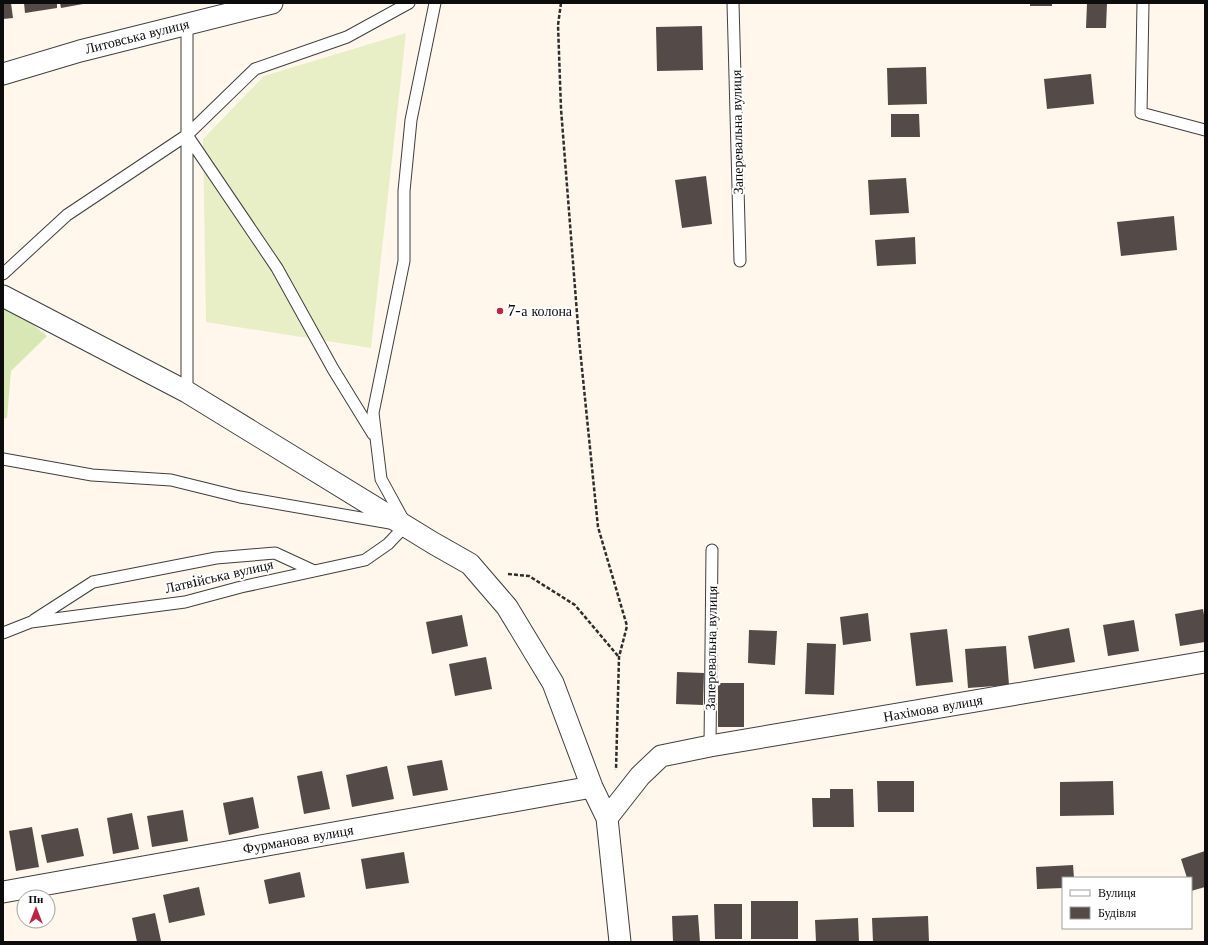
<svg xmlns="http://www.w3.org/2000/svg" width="1208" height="945" font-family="'Libre Baskerville',serif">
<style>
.green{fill:#d8e8b5}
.pitch{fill:#e8efc7}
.building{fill:#544b48}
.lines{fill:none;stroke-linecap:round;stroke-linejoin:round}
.service-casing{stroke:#3f3f3f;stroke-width:13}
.minor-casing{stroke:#3f3f3f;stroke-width:23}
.path{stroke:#2e2e2e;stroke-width:2.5;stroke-dasharray:4 2;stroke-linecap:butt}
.service{stroke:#fff;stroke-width:11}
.minor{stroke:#fff;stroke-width:21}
.poi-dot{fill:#b92646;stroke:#fff;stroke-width:1.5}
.labels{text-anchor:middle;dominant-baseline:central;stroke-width:4;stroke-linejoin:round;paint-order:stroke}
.street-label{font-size:14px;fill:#0c0c0c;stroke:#fff}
.poi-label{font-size:14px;fill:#0c0c0c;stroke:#fff;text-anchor:start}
</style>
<rect width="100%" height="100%" fill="#fff7eb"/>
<path class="green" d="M3 307 12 308 47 336 11 371 7 418 3 419Z"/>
<path class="pitch" d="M406 33 371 348 206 322 203 139 264 76Z"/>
<path class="building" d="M3 3H11L13 18 3 19Z
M24 3H57V8L25 13Z
M60 3H83V4L61 8Z
M1030 3H1052V6H1030Z
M1087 3H1107L1106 28H1086Z
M702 26 703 70 657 71 656 27Z
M926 67 927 104 888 105 887 68Z
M1091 74 1094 104 1047 109 1044 79Z
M891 114H919L920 137H891Z
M706 176 712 224 682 228 675 180Z
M906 178 909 213 870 215 868 180Z
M1174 216 1177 250 1121 256 1117 222Z
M915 237 916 264 877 266 875 240Z
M1203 609 1205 621V642L1180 646 1175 614Z
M868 613 871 641 843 645 840 617Z
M462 615 468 646 432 654 426 622Z
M1134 620 1139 651 1108 656 1103 625Z
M1069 628 1075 662 1034 669 1028 636Z
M947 629 953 682 916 686 910 633Z
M749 630 777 631 775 665 748 663Z
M807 643 836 644 834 695 805 694Z
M1006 646 1009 685 968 688 965 649Z
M486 657 492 689 455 696 449 664Z
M677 672 704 673 703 705 676 704Z
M718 683H744V727H718Z
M442 760 448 790 413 796 407 766Z
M387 766 394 799 352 807 346 775Z
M322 771 330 809 304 814 297 776Z
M877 781H914V812H878Z
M1113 781 1114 815 1060 816V782Z
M830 789H853L854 827H813L812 798H830Z
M253 797 259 828 229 835 223 803Z
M183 810 188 841 152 847 147 816Z
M132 813 139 849 113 854 107 818Z
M32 827 39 867 16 871 9 831Z
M78 828 84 856 47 863 41 835Z
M1205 851V887L1191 891V878H1187L1181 859Z
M404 852 409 883 366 889 361 859Z
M1073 865 1074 878H1063V888L1037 889 1036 867Z
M300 872 305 897 269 904 264 880Z
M199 887 205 915 169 923 163 895Z
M751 901H798V939H751Z
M714 904H742V939H715Z
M155 913 161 941 137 942 132 918Z
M698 915 700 942H673L672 916Z
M928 916 929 942H873L872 918Z
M858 918 859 942H816L815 920Z"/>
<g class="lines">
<defs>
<path id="service" d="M733 3 740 261
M1143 3 1141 113 1205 130
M187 24V392
M187 135 277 268 333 369 373 434
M3 274 67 215 187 135 255 69 347 37 409 3
M3 459 92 475 171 480 240 497 390 523
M404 521 381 479 373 413 404 261V191L411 120 435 3
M34 620 93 582 216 558 275 553 314 571
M3 633 31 622 185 602 241 587 365 560 388 544 406 525
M710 746 712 550"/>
<path id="minor" d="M3 74 80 51 272 3
M3 296 187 392 433 543 470 564 476 571 507 607 553 683 592 787 607 818 620 942
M607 818 640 776 661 756 710 746 1205 662
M3 892 592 787"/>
</defs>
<use href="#service" class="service-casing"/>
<use href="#minor" class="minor-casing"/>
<path class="path" d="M561 3 558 25 561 109 579 339 598 527 627 626 619 657 616 770
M508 574 529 576 575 605 618 656"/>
<use href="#service" class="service"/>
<use href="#minor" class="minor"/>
</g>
<circle class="poi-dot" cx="500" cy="311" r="4"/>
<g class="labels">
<g class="street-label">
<text transform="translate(137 36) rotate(-14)">Литовська вулиця</text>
<text transform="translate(737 132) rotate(-91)">Заперевальна вулиця</text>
<text transform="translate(219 576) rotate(-13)">Латвiйська вулиця</text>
<text transform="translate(711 648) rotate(-89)">Заперевальна вулиця</text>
<text transform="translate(933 708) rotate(-10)">Нахімова вулиця</text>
<text transform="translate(298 839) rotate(-10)">Фурманова вулиця</text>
</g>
<g class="poi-label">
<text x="508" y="311">7-а колона</text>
</g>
</g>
<rect width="1208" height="945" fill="none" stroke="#0c0c0c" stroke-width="8"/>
<rect x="1062" y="877" width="130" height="52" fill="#ffffff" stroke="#9e9e9e"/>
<rect x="1070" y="890" width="20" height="6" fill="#ffffff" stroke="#9e9e9e"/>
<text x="1098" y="897" font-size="12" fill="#0c0c0c">Вулиця</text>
<rect x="1070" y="907" width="20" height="12" fill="#544b48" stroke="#9e9e9e"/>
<text x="1098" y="917" font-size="12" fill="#0c0c0c">Будівля</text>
<g transform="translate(36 909)"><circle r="19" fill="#ffffff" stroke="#9e9e9e"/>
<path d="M0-3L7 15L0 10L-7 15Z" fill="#b92646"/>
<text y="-6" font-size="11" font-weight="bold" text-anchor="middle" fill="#0c0c0c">Пн</text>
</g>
</svg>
